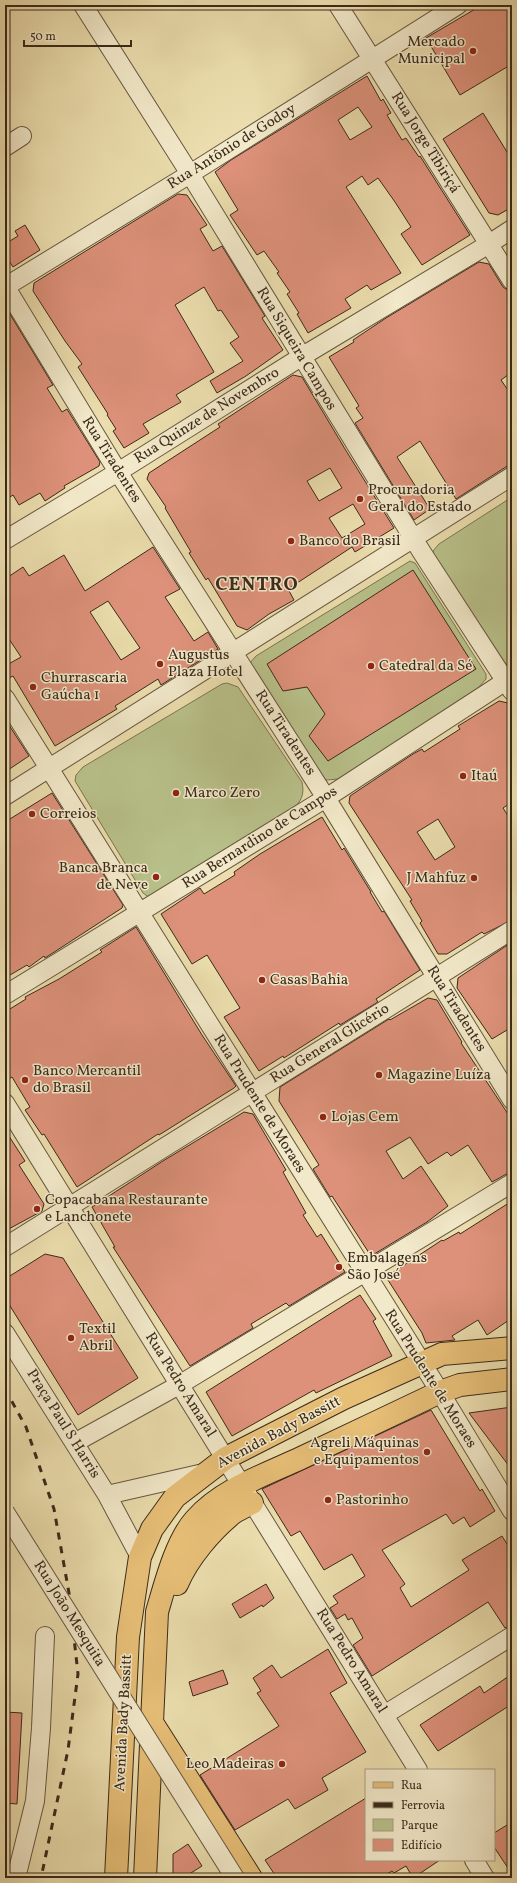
<svg xmlns="http://www.w3.org/2000/svg" width="517" height="1883" font-family="Vollkorn,serif">
<style>
.green{fill:#b8c089;stroke:#7a7552}
.building{fill:#dd917a;stroke:#3b2a1b;fill-rule:evenodd}
.lines{fill:none;stroke-linecap:round;stroke-linejoin:round}
.minor-casing{stroke:#675740;stroke-width:20}
.major-casing{stroke:#3b2a1b;stroke-width:24}
.minor{stroke:#f2e9ca;stroke-width:18}
.major{stroke:#e6be76;stroke-width:22}
.rail{stroke:#3b2a1b;stroke-width:3;stroke-dasharray:7 7;stroke-linecap:butt}
.minor-bridge-casing{stroke:#675740;stroke-width:20;stroke-linecap:butt}
.minor-bridge{stroke:#f2e9ca;stroke-width:18}
.poi-dot{fill:#8f2418;stroke:#f2e9ca;stroke-width:1.5}
.labels{text-anchor:middle;dominant-baseline:central;stroke-width:3;stroke-linejoin:round;paint-order:stroke}
.poi-label{font-size:15px;fill:#3b2a1b;stroke:#f2e9ca;text-anchor:start}
.street-label{font-size:15px;fill:#3b2a1b;stroke:#f2e9ca}
.district-label{font-size:19px;font-weight:bold;letter-spacing:1px;fill:#3b2a1b;stroke:#f2e9ca}
</style>
<rect width="100%" height="100%" fill="#ebddad"/>
<filter id="stains"><feTurbulence type="fractalNoise" baseFrequency=".005" numOctaves="4"/><feColorMatrix values="0 0 0 0 .2 0 0 0 0 .09 0 0 0 0 .02 0 0 0 .5 -.17"/></filter>
<radialGradient id="worn" r=".72"><stop offset=".6" stop-color="#630" stop-opacity="0"/><stop offset="1" stop-color="#630" stop-opacity=".3"/></radialGradient>
<path class="green" d="M512 497V665L506 664 501 661 433 555V551L439 544Z
M410 561 415 563 486 674V679L478 688 338 779 327 780 321 777 249 664 256 656Z
M227 683 238 687 302 782C304 792 303 798 296 806L152 897 147 896 143 893 75 781 76 775 83 767 222 684Z"/>
<path class="building" d="M482 5H512V64L460 95 426 38Z
M367 76 381 101 383 99 391 113 387 115 402 140 406 138 419 157 420 156 470 235 422 265 401 234 411 227 395 202 378 178 368 185 362 176 346 187 401 273 371 290 367 285 345 299 351 308 308 333 297 314 299 313 287 294 290 292 277 273 279 272 264 251 257 255 230 215 238 210 215 172 231 160ZM358 107 372 127 350 140 338 120Z
M483 113 512 160V207L498 215 489 213 443 139Z
M178 194 187 195 207 225 200 229 213 251 222 246 265 316 262 318 283 350 246 376 217 393 210 381 243 361 230 343 239 337 221 310 218 311 204 287 175 305 214 372 176 395 181 402 143 424 149 433 124 448 113 431 116 429 107 415 108 414 78 367 82 364 65 341 33 291 34 283Z
M25 225 40 250 13 267 5 255V244L18 236 15 231Z
M479 262 489 264 503 287 512 293V372L501 380 512 396V463L456 499 420 441 397 457 430 509 414 520 355 423 363 418 356 408 359 406 329 357 354 342 353 340 386 318Z
M5 306 53 385 47 388 62 412 67 409 100 462 99 466 64 486 65 488 45 501 40 493 19 505 13 495 5 500V447L10 444 5 436Z
M293 375 302 377 345 449 394 528 355 552 352 547 288 589 294 600 269 614 247 630 237 626 208 578 206 580 189 553 191 552 165 508 166 507 147 479 149 473 220 427 218 424ZM330 468 342 488 319 501 307 481ZM353 504 365 524 342 538 329 518Z
M153 547 180 589 165 597 194 641 208 632 218 649 161 685 158 679 115 706 117 709 55 746 13 676 9 678 5 671V666L21 657 5 633V579L23 567 29 576 64 555 85 591ZM108 601 140 648 121 660 90 612Z
M413 570 476 669 328 761 309 736 325 714 307 687 283 691 267 664Z
M499 701 508 703 512 709V802L503 808 512 822V920L484 934 482 932 447 954H438L420 923 422 921 410 901 412 900 349 803 350 796 413 754 422 749 424 752 460 729 458 726ZM438 819 455 847 435 860 417 832Z
M5 719 29 756 5 772Z
M52 793 123 905 122 908 45 958 44 956 29 967 27 965 5 978V822Z
M322 817 342 850 344 848 371 892H370L382 912 384 911 420 970 376 999 378 1002 340 1025 339 1023 284 1058 283 1056 259 1071 224 1017 240 1008 207 955 192 964 161 914 200 888 204 894 235 875 234 872 260 854Z
M136 927 202 1035 236 1086 234 1088 159 1135 158 1134 77 1187 44 1134 42 1135 25 1110 30 1107 12 1077 5 1081V1012L26 999 25 997 59 979 102 952 100 950Z
M512 942V1027L492 1039 457 988 458 978Z
M428 998 437 1000 462 1042 461 1043 512 1120V1171L492 1182 468 1145 451 1156 447 1152 428 1164 410 1137 386 1151 403 1179 421 1166 448 1206 427 1222 371 1256 332 1196 330 1197 313 1169 319 1165 279 1101 280 1087 389 1019 390 1020Z
M244 1112 253 1114 286 1170 283 1172 306 1213 303 1215 317 1237 321 1234 345 1272 289 1306 286 1303 251 1324 253 1328 190 1366 113 1247H115L92 1207 163 1161Z
M5 1130 25 1161 19 1165 44 1204 42 1211 5 1231Z
M512 1201V1318L487 1335 478 1320 452 1336 455 1340 426 1343 422 1333 386 1277 442 1240 443 1241 459 1232 460 1234Z
M45 1254 63 1258 138 1378 78 1415 5 1298V1279Z
M360 1295 376 1319 373 1321 392 1356 316 1393 314 1390 232 1436 206 1392Z
M512 1407V1470L469 1413Z
M431 1410 480 1491 482 1489 495 1511 470 1527 464 1517 453 1524 446 1514 382 1550 405 1584 400 1588 411 1607 469 1570 462 1560 502 1536 512 1552V1626L505 1628 488 1602 372 1676 353 1645 363 1638 352 1618 348 1620 345 1614 337 1619 330 1608 338 1603 333 1596 365 1576 352 1554 324 1570 300 1531 291 1536 262 1489Z
M266 1584 274 1598 263 1607 262 1605 240 1618 232 1604Z
M328 1649 347 1683 330 1693 366 1752 322 1778 328 1790 295 1809 288 1799 235 1830 200 1775 279 1726 257 1693 261 1691 253 1678 272 1665 281 1678Z
M223 1670 228 1684 193 1696 189 1682Z
M512 1674V1704L438 1751 420 1725 480 1686 484 1693Z
M5 1712 22 1713 17 1804 5 1803Z
M366 1798V1860H440L413 1878 406 1866 394 1873 392 1871 380 1878H277L265 1860Z
M512 1822V1874L494 1847V1833Z
M188 1844 202 1866 183 1878H173V1854Z"/>
<g class="lines">
<defs>
<path id="minor" d="M83 5 190 174 421 551 512 691
M338 5 512 281
M5 147 22 136
M5 286 118 472 326 798 512 1100
M5 287 190 174 458 5
M5 540 118 472 301 357 489 244 512 229
M5 698 432 1379 512 1511
M5 796 512 476
M5 995 326 798 512 677
M5 1103 418 1770
M5 1247 512 930
M5 1333 107 1495 140 1557
M76 1442 179 1385 512 1183
M107 1495 208 1472
M384 1715 512 1636
M474 1860 485 1878
M16 1878 35 1801 41 1728 45 1636"/>
<path id="major" d="M177 1584C188 1558 211 1531 233 1513 239 1509 246 1506 252 1503
M151 1721 251 1878
M116 1878 128 1637 140 1557 152 1529 175 1497 226 1458 344 1398 442 1354 512 1348
M145 1878 157 1612C165 1585 176 1541 195 1520 221 1490 264 1475 299 1459 346 1437 393 1414 440 1392L460 1385 512 1379"/>
</defs>
<use href="#minor" class="minor-casing"/>
<use href="#major" class="major-casing"/>
<use href="#minor" class="minor"/>
<use href="#major" class="major"/>
<path class="rail" d="M5 1389 26 1427 54 1509 69 1593 78 1674 68 1750 41 1878"/>
<defs>
<path id="minor-bridge" d="M5 1512 235 1878"/>
</defs>
<use href="#minor-bridge" class="minor-bridge-casing"/>
<use href="#minor-bridge" class="minor-bridge"/>
</g>
<g class="poi-dot">
<circle cx="473" cy="51" r="4"/>
<circle cx="360" cy="499" r="4"/>
<circle cx="291" cy="541" r="4"/>
<circle cx="160" cy="664" r="4"/>
<circle cx="371" cy="666" r="4"/>
<circle cx="33" cy="687" r="4"/>
<circle cx="463" cy="776" r="4"/>
<circle cx="176" cy="793" r="4"/>
<circle cx="32" cy="814" r="4"/>
<circle cx="156" cy="877" r="4"/>
<circle cx="474" cy="878" r="4"/>
<circle cx="262" cy="980" r="4"/>
<circle cx="379" cy="1075" r="4"/>
<circle cx="25" cy="1080" r="4"/>
<circle cx="323" cy="1117" r="4"/>
<circle cx="37" cy="1209" r="4"/>
<circle cx="339" cy="1267" r="4"/>
<circle cx="71" cy="1338" r="4"/>
<circle cx="427" cy="1452" r="4"/>
<circle cx="328" cy="1500" r="4"/>
<circle cx="282" cy="1764" r="4"/>
</g>
<g class="labels">
<g class="poi-label">
<text x="465" y="42" text-anchor="end">Mercado<tspan x="465" dy="17">Municipal</tspan></text>
<text x="368" y="490">Procuradoria<tspan x="368" dy="17">Geral do Estado</tspan></text>
<text x="299" y="541">Banco do Brasil</text>
<text x="168" y="655">Augustus<tspan x="168" dy="17">Plaza Hotel</tspan></text>
<text x="379" y="666">Catedral da Sé</text>
<text x="41" y="678">Churrascaria<tspan x="41" dy="17">Gaúcha 1</tspan></text>
<text x="471" y="776">Itaú</text>
<text x="184" y="793">Marco Zero</text>
<text x="40" y="814">Correios</text>
<text x="148" y="868" text-anchor="end">Banca Branca<tspan x="148" dy="17">de Neve</tspan></text>
<text x="466" y="878" text-anchor="end">J Mahfuz</text>
<text x="270" y="980">Casas Bahia</text>
<text x="33" y="1071">Banco Mercantil<tspan x="33" dy="17">do Brasil</tspan></text>
<text x="387" y="1075">Magazine Luíza</text>
<text x="331" y="1117">Lojas Cem</text>
<text x="45" y="1200">Copacabana Restaurante<tspan x="45" dy="17">e Lanchonete</tspan></text>
<text x="347" y="1258">Embalagens<tspan x="347" dy="17">São José</tspan></text>
<text x="79" y="1329">Textil<tspan x="79" dy="17">Abril</tspan></text>
<text x="419" y="1443" text-anchor="end">Agreli Máquinas<tspan x="419" dy="17">e Equipamentos</tspan></text>
<text x="336" y="1500">Pastorinho</text>
<text x="274" y="1764" text-anchor="end">Leo Madeiras</text>
</g>
<g class="street-label">
<text transform="translate(425 143) rotate(58)">Rua Jorge Tibiriçá</text>
<text transform="translate(232 147) rotate(-32)">Rua Antônio de Godoy</text>
<text transform="translate(296 349) rotate(59)">Rua Siqueira Campos</text>
<text transform="translate(207 416) rotate(-32)">Rua Quinze de Novembro</text>
<text transform="translate(111 460) rotate(58)">Rua Tiradentes</text>
<text transform="translate(285 733) rotate(57)">Rua Tiradentes</text>
<text transform="translate(260 838) rotate(-32)">Rua Bernardino de Campos</text>
<text transform="translate(456 1009) rotate(58)">Rua Tiradentes</text>
<text transform="translate(330 1044) rotate(-32)">Rua General Glicério</text>
<text transform="translate(259 1104) rotate(58)">Rua Prudente de Moraes</text>
<text transform="translate(430 1379) rotate(58)">Rua Prudente de Moraes</text>
<text transform="translate(180 1385) rotate(58)">Rua Pedro Amaral</text>
<text transform="translate(63 1424) rotate(58)">Praça Paul S Harris</text>
<text transform="translate(279 1433) rotate(-28)">Avenida Bady Bassitt</text>
<text transform="translate(69 1614) rotate(58)">Rua João Mesquita</text>
<text transform="translate(351 1661) rotate(58)">Rua Pedro Amaral</text>
<text transform="translate(124 1723) rotate(-87)">Avenida Bady Bassitt</text>
</g>
<g class="district-label">
<text x="257" y="585">CENTRO</text>
</g>
</g>
<rect width="517" height="1883" fill="none" stroke="#ebddad" stroke-width="20"/>
<rect x="6" y="6" width="505" height="1871" fill="none" stroke="#3b2a1b" stroke-width="2"/>
<rect x="10" y="10" width="497" height="1863" fill="none" stroke="#3b2a1b"/>
<rect x="365" y="1769" width="130" height="92" fill="#f2e9ca" stroke="#a99d84"/>
<rect x="373" y="1782" width="20" height="6" fill="#e6be76" stroke="#a99d84"/>
<text x="401" y="1789" font-size="12" fill="#3b2a1b">Rua</text>
<rect x="373" y="1802" width="20" height="6" fill="#3b2a1b" stroke="#a99d84"/>
<text x="401" y="1809" font-size="12" fill="#3b2a1b">Ferrovia</text>
<rect x="373" y="1819" width="20" height="12" fill="#b8c089" stroke="#a99d84"/>
<text x="401" y="1829" font-size="12" fill="#3b2a1b">Parque</text>
<rect x="373" y="1839" width="20" height="12" fill="#dd917a" stroke="#a99d84"/>
<text x="401" y="1849" font-size="12" fill="#3b2a1b">Edifício</text>
<path d="M24 40v6h107v-6" fill="none" stroke="#3b2a1b" stroke-width="2"/>
<text x="30" y="40" font-size="12" fill="#3b2a1b" stroke="#f2e9ca" stroke-width="3" paint-order="stroke">50 m</text>
<rect width="100%" height="100%" filter="url(#stains)"/>
<rect width="100%" height="100%" fill="url(#worn)"/>
</svg>
